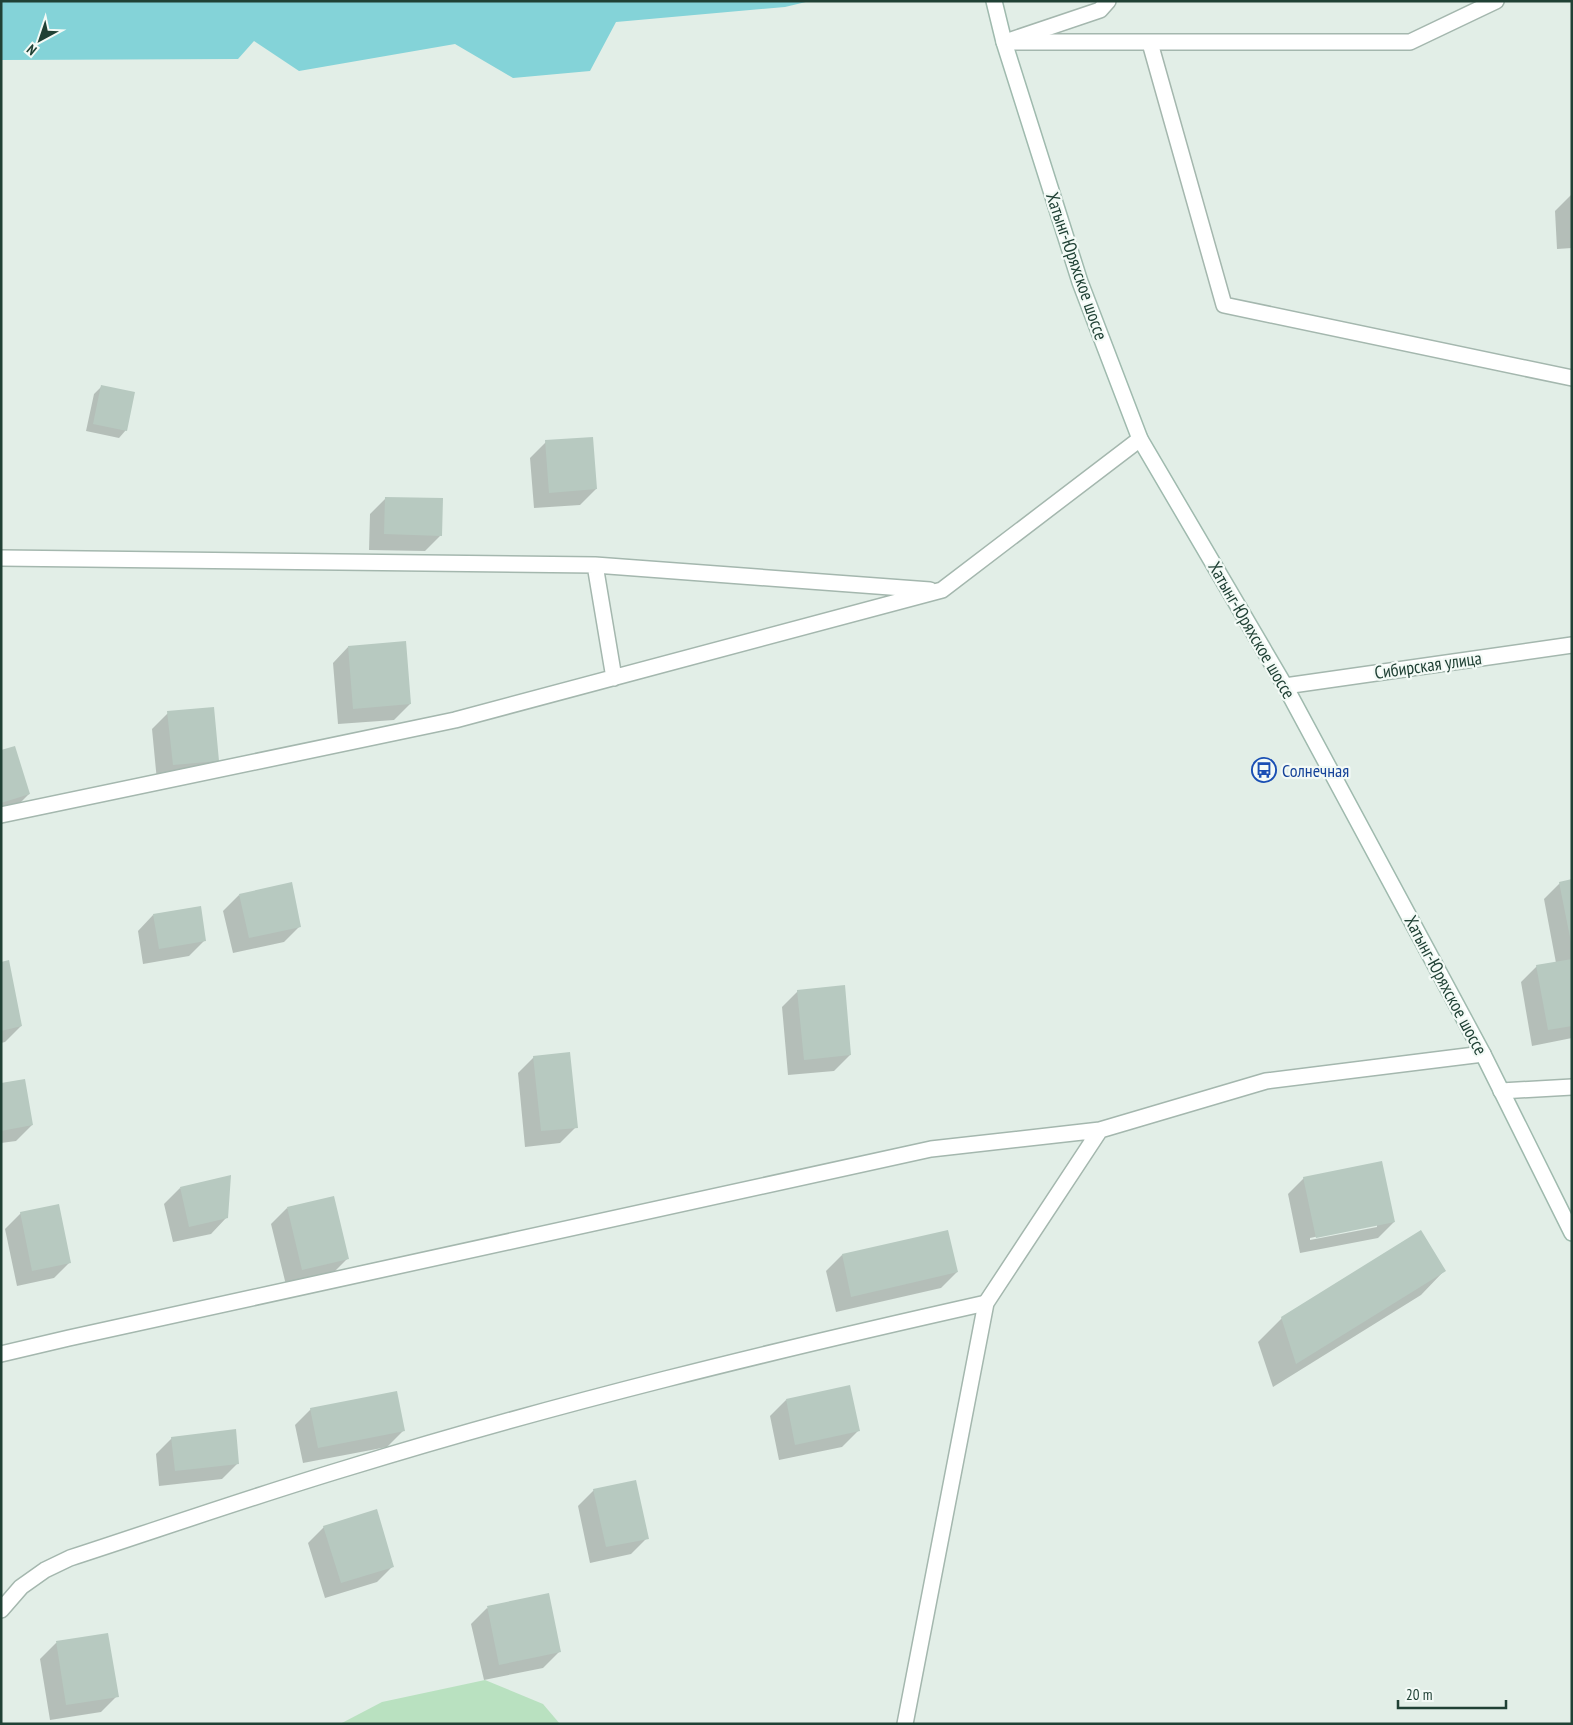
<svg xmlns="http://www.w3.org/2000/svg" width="1573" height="1725" font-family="'PT Sans Narrow',sans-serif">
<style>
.green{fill:#b9e1c0}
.water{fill:#84d3d8}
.shadow{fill:#0003;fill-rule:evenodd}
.building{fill:#b7c9c0}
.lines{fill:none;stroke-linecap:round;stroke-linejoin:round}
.lane-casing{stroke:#a4b7ae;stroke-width:18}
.street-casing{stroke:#a4b7ae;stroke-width:18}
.secondary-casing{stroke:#9fbaae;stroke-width:18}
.lane{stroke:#fff;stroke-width:15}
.street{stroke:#fff;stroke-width:15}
.secondary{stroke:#fff;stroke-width:15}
.labels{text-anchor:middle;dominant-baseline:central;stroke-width:4.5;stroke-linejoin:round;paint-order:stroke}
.street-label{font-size:18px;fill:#204135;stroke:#f3faf6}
.transit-label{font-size:18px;fill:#164399;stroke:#f3faf6;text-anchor:start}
</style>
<rect width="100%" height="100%" fill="#e2eee7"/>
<path class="green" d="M485 1680 543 1704 560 1724H340L382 1702Z"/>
<path class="water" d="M1 1H810L785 7 616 22 590 71 513 78 455 44 299 71 254 41 238 59 1 60Z"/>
<path class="shadow" d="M1571 195 1572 248 1557 249 1555 211Z
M101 387 126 430 119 438 86 431 94 394Z
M546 442 596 489 580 505 534 508 530 458Z
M386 498 441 535 425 551 369 550 370 514Z
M348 647 410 704 394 720 338 724 333 663Z
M168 713 218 760 202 776 157 781 152 729Z
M1 752 29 794 13 810 1 813Z
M1572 881V1038L1532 1046 1521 982 1537 966 1556 963 1544 899 1560 883Z
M239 895 300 926 284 942 233 953 223 911Z
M153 915 205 940 189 956 143 964 138 931Z
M1 963 21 1026 5 1042 1 1043Z
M798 991 850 1055 834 1071 788 1075 782 1007Z
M534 1057 576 1127 560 1143 525 1147 518 1073Z
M1 1085 32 1125 16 1141 1 1143Z
M1304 1178 1394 1222 1378 1238 1300 1253 1288 1194ZM1377 1224V1227L1310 1240V1238Z
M180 1188 227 1217 211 1234 173 1242 164 1204Z
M287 1208 348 1258 332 1274 286 1285 271 1224Z
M21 1213 70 1262 54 1278 17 1286 5 1229Z
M842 1255 957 1272 941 1288 836 1312 826 1271Z
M1444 1271 1421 1295 1273 1387 1258 1342 1282 1318Z
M786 1400 858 1431 842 1447 779 1460 770 1416Z
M311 1409 403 1431 387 1447 303 1463 295 1425Z
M172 1438 238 1463 222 1479 159 1486 156 1454Z
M594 1490 647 1538 631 1554 590 1563 578 1506Z
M324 1527 393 1566 377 1582 325 1598 308 1543Z
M487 1608 559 1652 543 1668 484 1680 471 1624Z
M107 1634 117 1696 101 1712 50 1720 40 1659 56 1643Z"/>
<path class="building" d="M101 385 135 392 127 431 93 424Z
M593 437 597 489 549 493 545 440Z
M385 497 443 498 442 536 384 534Z
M406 641 411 704 353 709 348 646Z
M214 707 219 761 173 765 167 711Z
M15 746 30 794 1 803V750Z
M1572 879V942H1571L1559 882Z
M292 882 301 927 249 938 239 894Z
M201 906 206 941 159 949 153 914Z
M1572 959V1026L1548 1030 1536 965Z
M9 960 22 1026 1 1031V962Z
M845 985 851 1055 804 1060 797 990Z
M570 1052 578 1128 541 1131 533 1056Z
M25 1079 33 1125 1 1131V1083Z
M1382 1161 1395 1222 1316 1238 1303 1177Z
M231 1175 228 1218 189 1227 180 1187Z
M334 1196 349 1259 302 1270 287 1207Z
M59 1204 71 1263 32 1271 20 1212Z
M948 1230 958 1272 851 1297 842 1254Z
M1421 1230 1446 1271 1296 1364 1281 1317Z
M850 1385 860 1431 795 1445 786 1399Z
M397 1391 405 1431 318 1448 310 1408Z
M236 1429 239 1464 175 1471 171 1437Z
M636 1480 649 1539 606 1547 593 1489Z
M377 1509 394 1567 341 1583 323 1526Z
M549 1593 561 1652 499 1665 487 1606Z
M108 1633 119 1697 66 1705 56 1641Z"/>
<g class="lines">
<defs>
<path id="lane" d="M1008 41 1100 10 1108 1
M1150 43 1224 305 1572 378
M1 1610 21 1587 45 1570 70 1558C162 1528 254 1496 347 1468 558 1403 772 1351 986 1303"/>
<path id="street" d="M1004 42H1410L1496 1
M1 558 595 565 930 590
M595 565 614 678
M1285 686 1572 645
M1 815 455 720 942 590 1140 439
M1501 1091 1572 1087
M1 1354 69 1338 931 1149 1100 1130
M905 1724 986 1303 1100 1130 1266 1081 1483 1054"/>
<path id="secondary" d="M994 1 1004 42 1080 282 1140 439 1285 686 1483 1054 1572 1233"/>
</defs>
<use href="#lane" class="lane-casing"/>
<use href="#street" class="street-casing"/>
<use href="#secondary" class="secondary-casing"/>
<use href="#lane" class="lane"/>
<use href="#street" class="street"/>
<use href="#secondary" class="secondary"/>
</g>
<defs>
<symbol id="bus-ring" viewBox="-11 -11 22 22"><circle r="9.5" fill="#f3faf6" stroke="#1a4fb4" stroke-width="1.5"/><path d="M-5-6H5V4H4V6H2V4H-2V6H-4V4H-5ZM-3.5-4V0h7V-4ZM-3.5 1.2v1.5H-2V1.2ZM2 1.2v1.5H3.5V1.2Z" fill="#1a4fb4"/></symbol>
</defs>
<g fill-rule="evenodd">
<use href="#bus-ring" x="1250" y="756" width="28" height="28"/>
</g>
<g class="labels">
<g class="street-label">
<text transform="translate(1077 266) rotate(71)">Хатынг-Юряхское шоссе</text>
<text transform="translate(1252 630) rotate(60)">Хатынг-Юряхское шоссе</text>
<text transform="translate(1428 665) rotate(-8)">Сибирская улица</text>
<text transform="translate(1446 985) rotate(62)">Хатынг-Юряхское шоссе</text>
</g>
<g class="transit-label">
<text x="1282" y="770">Солнечная</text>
</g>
</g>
<rect width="1573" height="1725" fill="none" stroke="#204135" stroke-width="5"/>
<g transform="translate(40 40) rotate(220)" stroke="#f3faf6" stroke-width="4" paint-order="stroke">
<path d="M0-4L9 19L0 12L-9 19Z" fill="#204135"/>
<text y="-8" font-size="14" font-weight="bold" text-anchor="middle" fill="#204135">N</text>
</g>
<path d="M1398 1700v8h108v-8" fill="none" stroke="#204135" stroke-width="2.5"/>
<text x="1406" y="1700" font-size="15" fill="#204135" stroke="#f3faf6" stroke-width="4" paint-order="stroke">20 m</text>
</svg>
